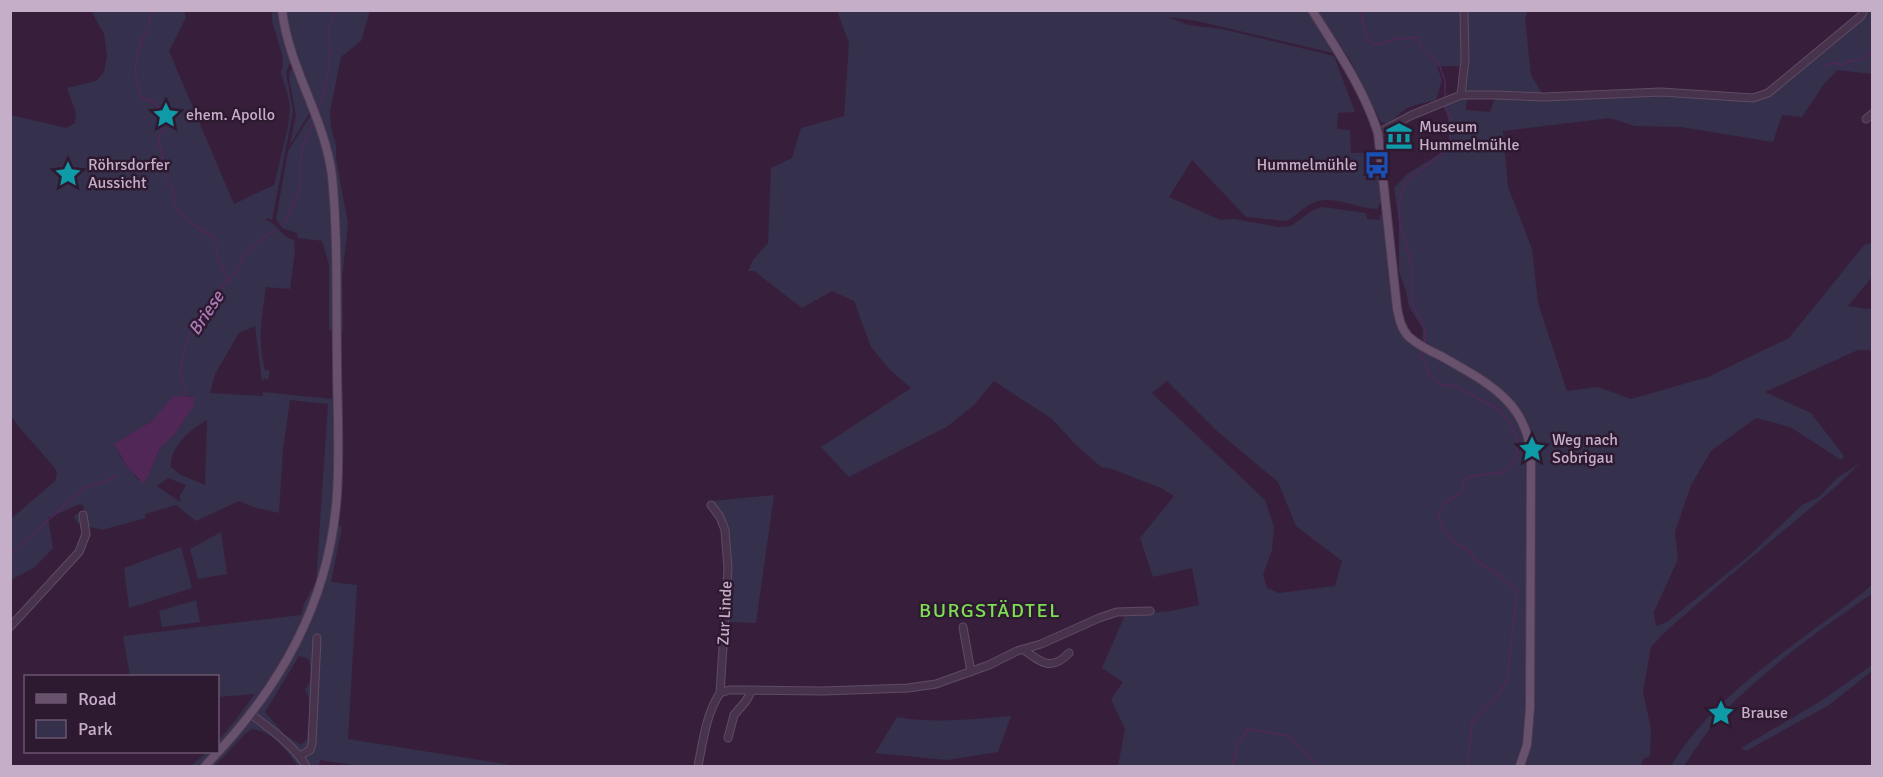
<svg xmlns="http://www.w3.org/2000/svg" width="1883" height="777" font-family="Signika,sans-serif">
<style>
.green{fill:#35304c;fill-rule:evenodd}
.water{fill:#502757}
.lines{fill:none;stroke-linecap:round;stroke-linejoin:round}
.stream{stroke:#502757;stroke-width:1.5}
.minor-casing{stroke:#604b64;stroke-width:9}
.major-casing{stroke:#4f3a52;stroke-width:10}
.minor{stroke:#48334c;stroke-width:7}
.major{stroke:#68516c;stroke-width:8}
.labels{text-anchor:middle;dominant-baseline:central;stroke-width:5;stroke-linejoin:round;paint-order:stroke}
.poi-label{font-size:16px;fill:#c5aec8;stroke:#2d1930;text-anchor:start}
.street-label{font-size:16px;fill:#c5aec8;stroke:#2d1930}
.water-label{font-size:18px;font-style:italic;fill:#ad7ab8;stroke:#2d1930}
.quarter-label{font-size:20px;letter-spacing:1.5px;fill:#7ede53;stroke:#2d1930}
</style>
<rect width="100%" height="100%" fill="#371f3c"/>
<path class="green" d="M91 11H184L186 17 169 51 234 204 274 185 288 127 290 111 289 100 281 73 283 64 282 54 272 21V11H279L291 61 286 72 293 111 272 220 266 218V220C278 224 281 237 294 240L295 251 290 289 266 287C262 317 257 339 265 370L270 371 268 380 265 378 262 381 255 326 239 333 215 374 210 393 263 396V392L332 399V403H335V449L332 524 342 527 331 582 357 585 348 739 517 766H358L320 760 319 766H298C287 751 273 732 252 729L245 734 215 766H191L207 752H218V741L234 722 255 694 218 697V676H130L123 636 301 615 304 604 316 582 328 404 290 400 283 450 279 513 253 507 239 501 196 521 176 505 145 514 146 518 102 530 78 524 74 516 84 510V507L80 504 48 518 53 548 35 567 11 580V519L55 481 57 475 55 468 18 426 11 415V115L66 128 75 123 76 113 67 88 96 81 104 72 107 56 104 34ZM187 396 194 397 193 405 175 434 160 448 148 477 138 480 120 456 115 444 152 421 179 398ZM207 420 205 485 179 474 171 467C170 446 190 430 207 420ZM168 478 186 485 180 496V502L157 486ZM299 656 309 659C310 669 313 682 305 689 313 702 308 724 307 739L301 745 285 735 265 712Z
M285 11H370L361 41 341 57 330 112 331 127 336 145V158L348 224 342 278 343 330 340 329 327 133 293 51Z
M837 11H1309L1337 54 1197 21 1168 17 1188 25 1222 29 1334 56 1355 112 1338 113 1337 129 1350 130 1351 153H1369C1374 168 1388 195 1377 209 1358 209 1334 195 1315 202 1305 206 1297 215 1287 221L1246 217 1192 160 1169 197 1220 220 1234 219 1279 227 1291 226 1313 210 1322 207 1366 213 1367 219 1380 220 1379 215 1385 216 1400 330C1444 358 1498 383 1523 430H1530C1513 381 1459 369 1422 339L1423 329 1409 307 1406 291 1399 272V223L1394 188 1407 174 1438 155 1449 142 1448 117 1443 106 1467 98 1466 110 1490 112 1496 95H1461L1465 66H1437L1442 80 1436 100C1426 103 1412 104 1403 111 1397 115 1394 121 1388 124L1381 122 1350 60 1317 11H1528L1525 19 1531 75 1544 97 1661 92 1752 98 1768 93 1864 11H1872V74L1837 70 1824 84 1802 117 1782 115 1773 142 1681 127 1635 126 1610 118 1503 131 1508 187 1532 249 1538 303 1567 391 1598 387 1631 399 1708 377 1789 338 1865 244 1872 243V277L1848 306 1869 309 1872 308V350H1858L1765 392 1811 413 1844 456 1841 460 1790 427 1756 418 1711 451 1691 485 1675 532 1678 559 1654 612 1656 626 1667 622 1750 555 1802 505 1819 497 1837 478 1860 463 1839 484 1726 579 1665 632 1651 647 1643 691 1651 729 1650 756 1643 759 1641 766H1118L1125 729 1111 699 1123 682 1102 668 1125 615 1171 611 1199 605 1192 568 1153 577 1140 538 1174 496 1161 488 1112 469 1101 467 1075 444 1052 419 994 381 974 405 948 426 849 477 821 447 911 388 889 369 871 347 854 301 832 291 802 308 754 271H748L753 260 768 243 771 168 792 158 801 128 844 116 849 43ZM1167 381 1218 432 1278 482 1296 526 1342 561 1335 586 1279 593 1267 588 1263 575 1272 550 1274 527 1265 500 1152 393Z
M294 68 310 112 290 145 296 115 289 78 290 71Z
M311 115 322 141 331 192 333 328 329 331V265L322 241 298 238 297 233 282 228 276 219 288 151Z
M774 495 756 623 729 622 730 558 723 517 712 501Z
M221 532 227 574 198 579 190 549Z
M181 547 192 588 129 608 124 568Z
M1872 585V594C1827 624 1778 660 1738 698 1716 718 1700 742 1684 766H1671C1718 688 1803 642 1872 585Z
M196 600 200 622 162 627 159 611Z
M1872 665V671L1829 705 1746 751 1741 748 1824 699Z
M1011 716 998 752 947 760 875 753 897 717C936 724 972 719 1011 716Z"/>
<path class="water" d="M173 396 194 397V405L175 434 160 448 148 477 143 483 128 468 114 444 152 421Z"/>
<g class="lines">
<path class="stream" d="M1360 10 1367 38 1374 45 1398 39 1417 37 1423 49 1439 64 1445 81V97
M149 26 151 10
M146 31C135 60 131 66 141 97L155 102 160 110 163 129 158 138 167 179 174 193 173 199 178 211 197 227 212 236 216 243 217 256 228 281C204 305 180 339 181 375 181 383 187 389 186 397
M1823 65 1835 63 1842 65 1849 61 1860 60 1872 51
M318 112 325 87 329 63 330 49 328 30 336 10
M284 224 300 189V164L303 146 314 121
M229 281C236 273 238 264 244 256 251 245 263 238 274 231
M1424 344C1430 322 1415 317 1412 301 1410 289 1413 276 1411 264 1407 245 1398 226 1399 206 1402 161 1450 169 1451 131 1451 127 1452 121 1451 117 1449 113 1446 109 1445 105
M1422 351 1421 355 1431 377 1441 385 1455 386 1500 410 1510 424 1519 443 1515 460 1501 473 1471 476 1463 481 1462 493 1447 501 1438 513 1444 530 1456 543 1468 550 1479 563 1500 576 1517 591 1507 681 1498 695 1472 723 1467 766
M10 555 85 487 105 482 116 476
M1232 766 1238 744 1248 729 1289 736 1318 766"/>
<defs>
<path id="minor" d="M1461 95 1465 60 1464 10
M1866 119 1872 114
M1378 133 1412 115 1461 95H1496L1544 97 1661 92 1753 98 1768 93 1861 16 1864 10
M10 627 79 552 86 534 83 515
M963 627 971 672
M1024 650C1041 662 1051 672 1069 653
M720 693 729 690H747L823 691 908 688 936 684 989 665 1017 651 1041 644 1099 618 1117 612 1150 611
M251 714C271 730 293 744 306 766
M728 738 734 715 746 701 752 690
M300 756 310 750 312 744 317 638
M698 766C703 741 706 714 720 693L728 569 725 530 720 517 711 505"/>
<path id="major" d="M1312 10C1337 50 1364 89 1378 133L1397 308C1399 318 1401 329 1409 337 1418 345 1430 351 1441 356 1486 382 1530 402 1531 461L1530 708 1527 745 1520 766
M205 766C279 690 330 603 337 494 340 449 337 403 337 358 336 298 338 236 332 176 325 118 289 69 282 10"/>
</defs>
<use href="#minor" class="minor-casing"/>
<use href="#major" class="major-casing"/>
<use href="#minor" class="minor"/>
<use href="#major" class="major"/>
</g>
<defs>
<symbol id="sight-bare" viewBox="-9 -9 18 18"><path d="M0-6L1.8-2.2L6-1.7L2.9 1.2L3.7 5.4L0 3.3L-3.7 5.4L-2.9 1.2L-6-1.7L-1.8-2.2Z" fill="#0f9aa8" stroke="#2d1930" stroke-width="2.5" paint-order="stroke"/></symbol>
<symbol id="museum-bare" viewBox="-9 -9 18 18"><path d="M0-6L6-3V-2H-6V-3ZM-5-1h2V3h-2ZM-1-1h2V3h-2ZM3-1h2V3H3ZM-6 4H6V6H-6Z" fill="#0f9aa8" stroke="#2d1930" stroke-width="2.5" paint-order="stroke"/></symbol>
<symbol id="bus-bare" viewBox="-9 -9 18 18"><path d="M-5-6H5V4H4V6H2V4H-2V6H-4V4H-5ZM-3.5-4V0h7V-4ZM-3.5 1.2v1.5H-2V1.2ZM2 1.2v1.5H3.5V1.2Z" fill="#1a4fb4" stroke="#2d1930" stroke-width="2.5" paint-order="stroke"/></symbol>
</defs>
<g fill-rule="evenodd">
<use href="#sight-bare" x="147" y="96" width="38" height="38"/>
<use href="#museum-bare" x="1380" y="117" width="38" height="38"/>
<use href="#bus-bare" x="1358" y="146" width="38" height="38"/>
<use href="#sight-bare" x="49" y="155" width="38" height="38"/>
<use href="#sight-bare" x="1513" y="430" width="38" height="38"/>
<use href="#sight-bare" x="1702" y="694" width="38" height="38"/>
</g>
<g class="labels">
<g class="poi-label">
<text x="186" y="115">ehem. Apollo</text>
<text x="1419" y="127">Museum<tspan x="1419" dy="18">Hummelmühle</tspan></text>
<text x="88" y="165">Röhrsdorfer<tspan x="88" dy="18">Aussicht</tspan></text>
<text x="1357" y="165" text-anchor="end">Hummelmühle</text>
<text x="1552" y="440">Weg nach<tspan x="1552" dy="18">Sobrigau</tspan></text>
<text x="1741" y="713">Brause</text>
</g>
<g class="street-label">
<text transform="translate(725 613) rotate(-87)">Zur Linde</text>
</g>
<g class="water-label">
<text transform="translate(206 313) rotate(-56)">Briese</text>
</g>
<g class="quarter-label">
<text x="990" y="610">BURGSTÄDTEL</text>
</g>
</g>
<rect width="1883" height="777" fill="none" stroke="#c5aec8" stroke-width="24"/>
<rect x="24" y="675" width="195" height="78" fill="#2d1930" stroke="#6a556d" stroke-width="1.5"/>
<rect x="36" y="694" width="30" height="9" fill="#68516c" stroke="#6a556d" stroke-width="1.5"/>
<text x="78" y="705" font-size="18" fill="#c5aec8">Road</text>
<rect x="36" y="720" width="30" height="18" fill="#35304c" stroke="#6a556d" stroke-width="1.5"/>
<text x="78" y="735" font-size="18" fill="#c5aec8">Park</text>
</svg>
